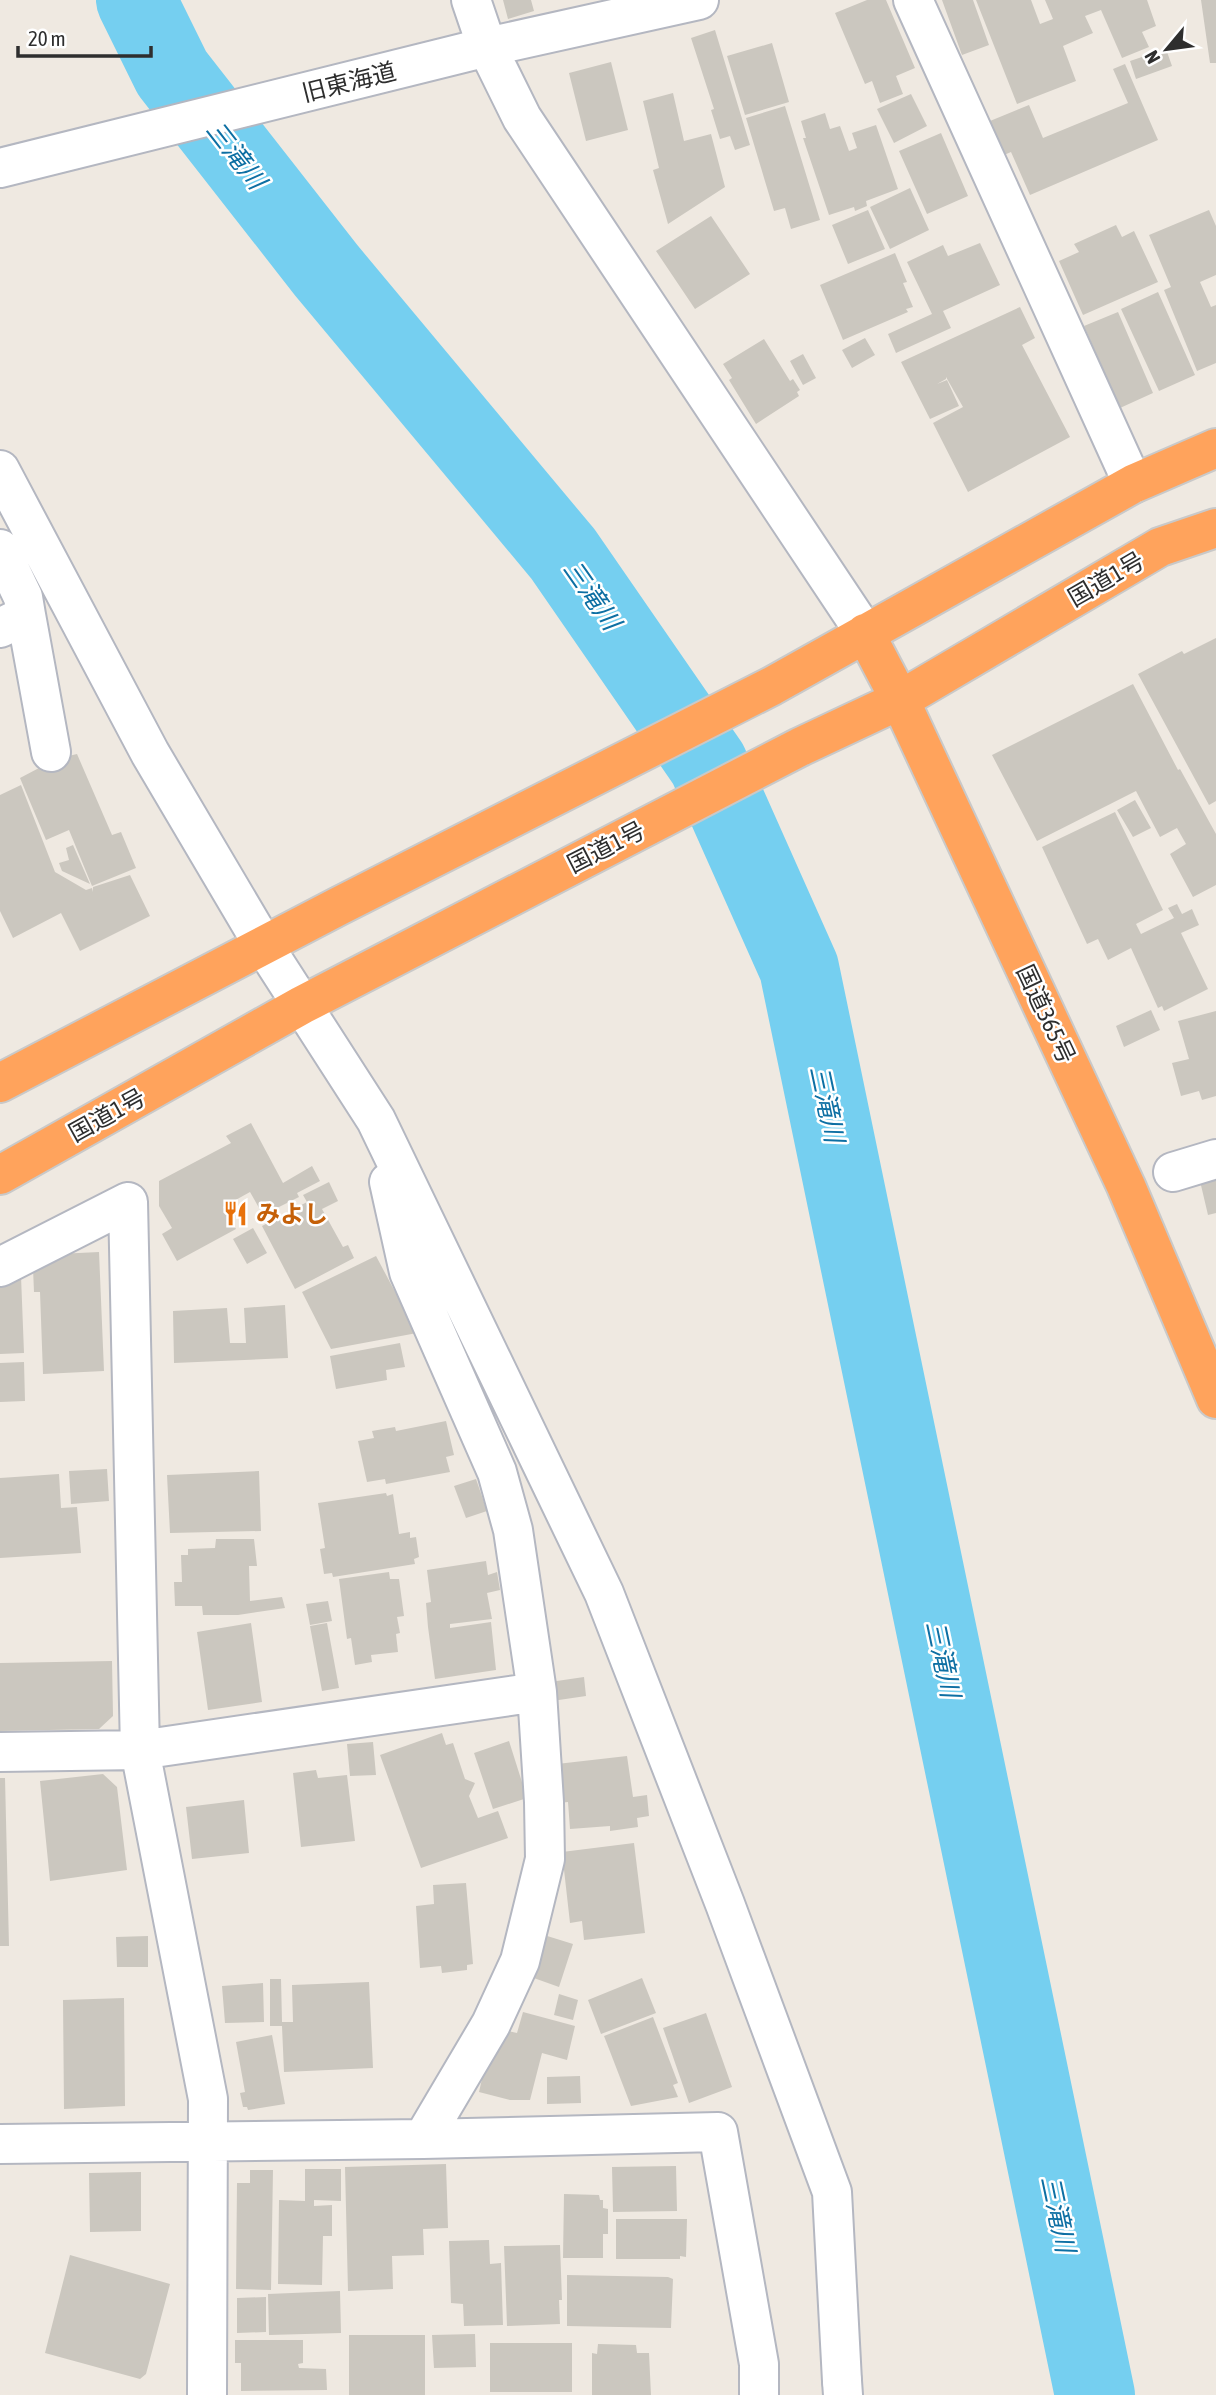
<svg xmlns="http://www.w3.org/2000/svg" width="1216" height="2395" font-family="'Asap Condensed','Noto Sans JP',sans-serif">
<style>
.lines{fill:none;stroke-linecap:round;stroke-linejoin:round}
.river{stroke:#75cff0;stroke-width:80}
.building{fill:#cbc7bf}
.street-casing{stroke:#b4b7c1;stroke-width:42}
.secondary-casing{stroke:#b4b7c1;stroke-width:42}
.highway-casing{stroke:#c9c9c9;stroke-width:42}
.street{stroke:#fff;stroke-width:38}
.secondary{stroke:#fff;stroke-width:38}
.highway{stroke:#ffa35c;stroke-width:38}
.labels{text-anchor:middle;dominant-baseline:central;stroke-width:5;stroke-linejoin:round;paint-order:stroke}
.street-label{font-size:24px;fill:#2e2e2e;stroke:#fff}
.food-label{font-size:24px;font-weight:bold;fill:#c56008;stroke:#fff;text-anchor:start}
.water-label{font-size:26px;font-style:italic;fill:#0d6fa3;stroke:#fff}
</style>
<rect width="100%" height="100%" fill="#efe9e1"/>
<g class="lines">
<path class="river" d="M136 0 172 73 326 270 563 554 708 764 799 968 1095 2395"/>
</g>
<path class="building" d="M503 0H531L534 11 508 19Z
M867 0H886L915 68 896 76 903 94 880 103 872 81 865 84 835 13Z
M942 0H973L989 45 962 55Z
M976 0H1031L1040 24 1053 19 1045 0H1147L1156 26 1142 32 1149 47 1122 58 1101 10 1085 16 1093 33 1063 46 1076 81 1017 104Z
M1201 0H1216V63H1210Z
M715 30 750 145 735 150 730 136 720 139 711 110 714 109 691 38Z
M772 43 789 102 745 115 727 56Z
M1166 49 1172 66 1136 79 1130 61Z
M611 62 628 130 586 141 569 73Z
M1125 64 1158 140 1030 195 1011 152 1004 155 990 121 1029 105 1043 138 1128 103 1113 69Z
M673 93 684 141 711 134 725 187 668 224 653 170 659 168 643 101Z
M911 94 927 126 894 143 877 109Z
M785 106 820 220 791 229 785 208 774 211 746 118Z
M825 113 830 129 840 126 849 151 857 148 852 133 876 125 898 189 866 201 867 206 855 211 854 207 829 215 803 138H806L801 121Z
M941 133 968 196 927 214 899 151Z
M910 188 929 230 890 249 870 207Z
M868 210 885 249 848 264 832 225Z
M1209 210 1216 226V275L1200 282 1211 307 1216 305V363L1197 371 1164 290 1171 287 1149 235Z
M711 216 750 274 695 309 656 251Z
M1116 225 1122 237 1134 231 1158 282 1083 315 1059 261 1079 252 1074 244Z
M980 243 1000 285 943 311 951 328 896 353 888 334 932 314 907 262 943 245 948 256Z
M895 253 907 282 903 283 913 307 906 309 908 312 843 340 820 285Z
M1158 292 1195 375 1159 391 1121 309Z
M1020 307 1035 338 1022 345 1070 437 968 492 933 423 963 407 946 377V379L937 384 947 380 959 406 930 419 901 362Z
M1118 312 1153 393 1120 408 1084 326Z
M865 338 875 355 852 368 842 350Z
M764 339 790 381 793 379 800 390 797 392 799 396 756 424 729 380 732 378 723 364Z
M803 354 816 378 803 385 790 361Z
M1216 638V801L1209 805 1138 674 1182 651 1184 654Z
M1133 684 1178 770 1180 769 1216 834V885L1193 897 1170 854 1186 844 1177 828 1160 837 1136 791 1037 841 992 755Z
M77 754 112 835 121 832 136 868 92 886 69 830 46 840 20 778 56 759Z
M21 785 55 872 86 890 92 888 93 892V887L130 875 150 916 80 951 61 913 13 938 0 911V795Z
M1135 800 1151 828 1133 837 1117 810Z
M1115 812 1163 910 1136 924 1141 934 1174 918 1168 908 1177 904 1182 914 1192 909 1199 925 1181 933 1208 989 1164 1011 1162 1006 1158 1008 1131 948 1108 960 1098 939 1087 944 1042 847Z
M73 845 90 884 62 871 59 863 69 860 66 848Z
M1151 1010 1160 1030 1124 1047 1116 1026Z
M1216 1011V1096L1202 1100 1199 1091 1181 1096 1172 1063 1189 1059 1178 1021Z
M251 1123 283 1183 312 1166 320 1181 297 1193 299 1197 263 1215 250 1192 223 1207 236 1229 177 1261 162 1234 172 1228 159 1206V1181L231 1143 226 1136Z
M1216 1176V1213L1208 1215 1200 1181Z
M329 1182 338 1201 322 1209 343 1247 348 1245 354 1258 295 1289 262 1226 307 1202 303 1195Z
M253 1228 267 1253 247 1264 233 1239Z
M99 1252 104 1371 43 1374 40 1292H34L33 1268H42V1262L58 1261V1254Z
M376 1256 417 1333 331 1349 302 1292Z
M21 1276 24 1353 0 1354V1286Z
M285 1305 288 1358 174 1363 173 1311 227 1308 230 1343H246L244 1308Z
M400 1343 405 1367 386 1370 387 1380 336 1389 330 1356Z
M24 1362 25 1401 0 1402V1363Z
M446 1421 454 1455 446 1457 450 1472 386 1484 385 1479 367 1482 358 1441 374 1438 372 1431 395 1427 396 1431Z
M107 1469 109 1501 71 1504 69 1471Z
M259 1471 261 1531 170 1533 167 1475Z
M59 1474 61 1508 77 1507 81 1553 0 1558V1478Z
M476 1479 487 1511 466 1518 454 1486Z
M386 1493 387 1496 393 1494 399 1534 410 1532V1538L416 1537 419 1557 414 1559 415 1564 333 1577 332 1573 324 1574 320 1549 325 1548 318 1503Z
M216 1539H254L257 1566H249L250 1601 282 1597 285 1608 238 1615H203L202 1606H175L174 1582H182L181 1555H188V1549L215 1548Z
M486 1561 488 1575 497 1572 500 1590 487 1593 492 1619 450 1624V1628L491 1622 496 1670 435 1679 428 1627 426 1603 431 1602 427 1570Z
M389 1572 390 1579H399L404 1616 397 1617 400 1633 396 1634 398 1652 371 1655 372 1662 355 1665 351 1638 347 1639 339 1579Z
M328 1601 332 1621 310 1625 306 1604Z
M251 1623 262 1702 208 1710 197 1632Z
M327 1623 339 1688 322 1691 310 1626Z
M112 1661 113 1716 99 1729 0 1731V1663Z
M584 1677 586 1696 552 1701 550 1682Z
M442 1733 446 1745 453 1743 465 1779 475 1783 469 1796 478 1818 498 1811 508 1838 421 1868 380 1755Z
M509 1741 527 1798 493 1809 474 1753Z
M373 1742 376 1775 350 1776 347 1744Z
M627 1756 633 1797 647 1795 649 1816 637 1818 638 1827 610 1831V1826L570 1829 568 1802 559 1803 557 1764Z
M316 1770 318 1778 347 1775 355 1841 301 1847 293 1773Z
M103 1774 117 1787 127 1870 50 1881 40 1781Z
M0 1778H5L9 1946H0Z
M244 1800 249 1853 192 1859 186 1807Z
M634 1843 645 1933 584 1940 582 1921 570 1923 562 1852Z
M466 1883 473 1964 467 1965V1970L442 1973 441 1966 420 1968 416 1906 434 1904 433 1885Z
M544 1935 573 1944 559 1987 531 1977Z
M148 1936V1967H117L116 1937Z
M642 1978 656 2013 601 2034 588 2000Z
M270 1979H281L282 2022H293L292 1985 369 1982 373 2068 284 2072 282 2026H270Z
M263 1983 264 2022 225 2023 222 1986Z
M559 1994 578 2000 573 2020 554 2015Z
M124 1998 125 2106 64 2109 63 2000Z
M523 2012 575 2026 567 2060 542 2053 530 2100H510L479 2092 482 2079H480L503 2030 517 2033Z
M706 2013 732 2087 689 2103 663 2028Z
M653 2017 678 2083 673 2085 678 2097 631 2106 604 2036Z
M272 2035 285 2104 248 2110 247 2107H243L240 2093 245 2092 236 2042Z
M580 2076 581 2103 547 2104V2077Z
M446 2164 448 2228 423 2229 424 2255 392 2256 393 2289 348 2291 345 2167Z
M676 2166 677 2211 613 2212 612 2167Z
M305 2169H341V2201L314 2200V2206L332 2205V2236H323L322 2285 278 2284 279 2200 305 2201Z
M250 2170H273L271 2290 236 2289 237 2183H250Z
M141 2172V2231L90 2232 89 2173Z
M564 2194 599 2195 600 2200H603V2208L608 2209V2234H603V2258H563Z
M616 2219H687L686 2257 680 2256V2259H616Z
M489 2240 490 2264 501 2263 503 2325 464 2326 463 2304 451 2303 449 2241Z
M560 2245 562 2300H559L560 2324 507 2326 504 2246Z
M70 2255 170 2284 146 2374 140 2379 45 2353Z
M567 2275 668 2277 673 2279 671 2328 567 2326Z
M340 2291 341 2333 269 2335 268 2294Z
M266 2297V2332L237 2333V2298Z
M475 2334 476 2367 434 2368 432 2335Z
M349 2335H425V2395H349Z
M235 2340H303V2363L298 2364 299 2368 326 2369 327 2390 241 2391V2363H235Z
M490 2343H572V2392H490Z
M598 2344 636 2345 637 2353H649L651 2395H592V2353L597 2354Z"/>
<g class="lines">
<defs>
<path id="street" d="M471 0 487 47 522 118 865 633
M913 0 1133 484
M0 168 487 47 699 0
M0 470 150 753 264 946 376 1120 604 1593 725 1904 832 2192 842 2381
M0 549 23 597 26 615 0 628
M26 615 51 752
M1173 1172 1216 1159
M389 1182 409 1272 497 1472 513 1530 537 1692 544 1802 545 1859 520 1961 491 2024 423 2139
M0 1267 128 1202 140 1750 208 2099 207 2395
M0 1752 140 1750 537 1692
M0 2144 423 2139 718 2132 759 2364V2395"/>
<path id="secondary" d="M842 2381 843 2395"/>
<path id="highway" d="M865 633 900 700 1126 1186 1216 1399
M0 1083 339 906 772 686 1133 484 1216 448
M0 1175 302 1005 800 747 900 700 1160 547 1216 528"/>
</defs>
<use href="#street" class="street-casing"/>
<use href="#secondary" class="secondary-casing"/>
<use href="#highway" class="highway-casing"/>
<use href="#street" class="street"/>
<use href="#secondary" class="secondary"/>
<use href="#highway" class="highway"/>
</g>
<defs>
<symbol id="restaurant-bare" viewBox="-9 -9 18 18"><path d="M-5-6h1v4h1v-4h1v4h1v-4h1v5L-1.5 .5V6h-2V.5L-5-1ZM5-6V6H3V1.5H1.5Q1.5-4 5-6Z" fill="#e8710a" stroke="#fff" stroke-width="2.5" paint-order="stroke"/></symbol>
</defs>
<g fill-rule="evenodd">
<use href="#restaurant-bare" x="218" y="1196" width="35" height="35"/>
</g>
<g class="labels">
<g class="street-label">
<text transform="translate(349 82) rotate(-14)">旧東海道</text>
<text transform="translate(1106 579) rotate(-30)">国道1号</text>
<text transform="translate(606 847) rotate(-27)">国道1号</text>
<text transform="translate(1046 1014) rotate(65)">国道365号</text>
<text transform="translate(107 1115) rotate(-29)">国道1号</text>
</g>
<g class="food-label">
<text x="256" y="1213">みよし</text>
</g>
<g class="water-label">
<text transform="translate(236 155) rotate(52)">三滝川</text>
<text transform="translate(592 595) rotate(55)">三滝川</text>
<text transform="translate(827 1104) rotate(78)">三滝川</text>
<text transform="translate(943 1659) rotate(78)">三滝川</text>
<text transform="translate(1058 2214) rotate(78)">三滝川</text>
</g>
</g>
<g transform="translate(1167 49) rotate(241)" stroke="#ffffff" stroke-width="5" paint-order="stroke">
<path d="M0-5L12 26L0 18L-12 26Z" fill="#2e2e2e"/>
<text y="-10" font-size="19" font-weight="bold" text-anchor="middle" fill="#2e2e2e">N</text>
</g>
<path d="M18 46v10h133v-10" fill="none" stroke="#2e2e2e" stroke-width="3.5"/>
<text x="28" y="46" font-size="21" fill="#2e2e2e" stroke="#ffffff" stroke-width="5" paint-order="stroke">20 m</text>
</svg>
